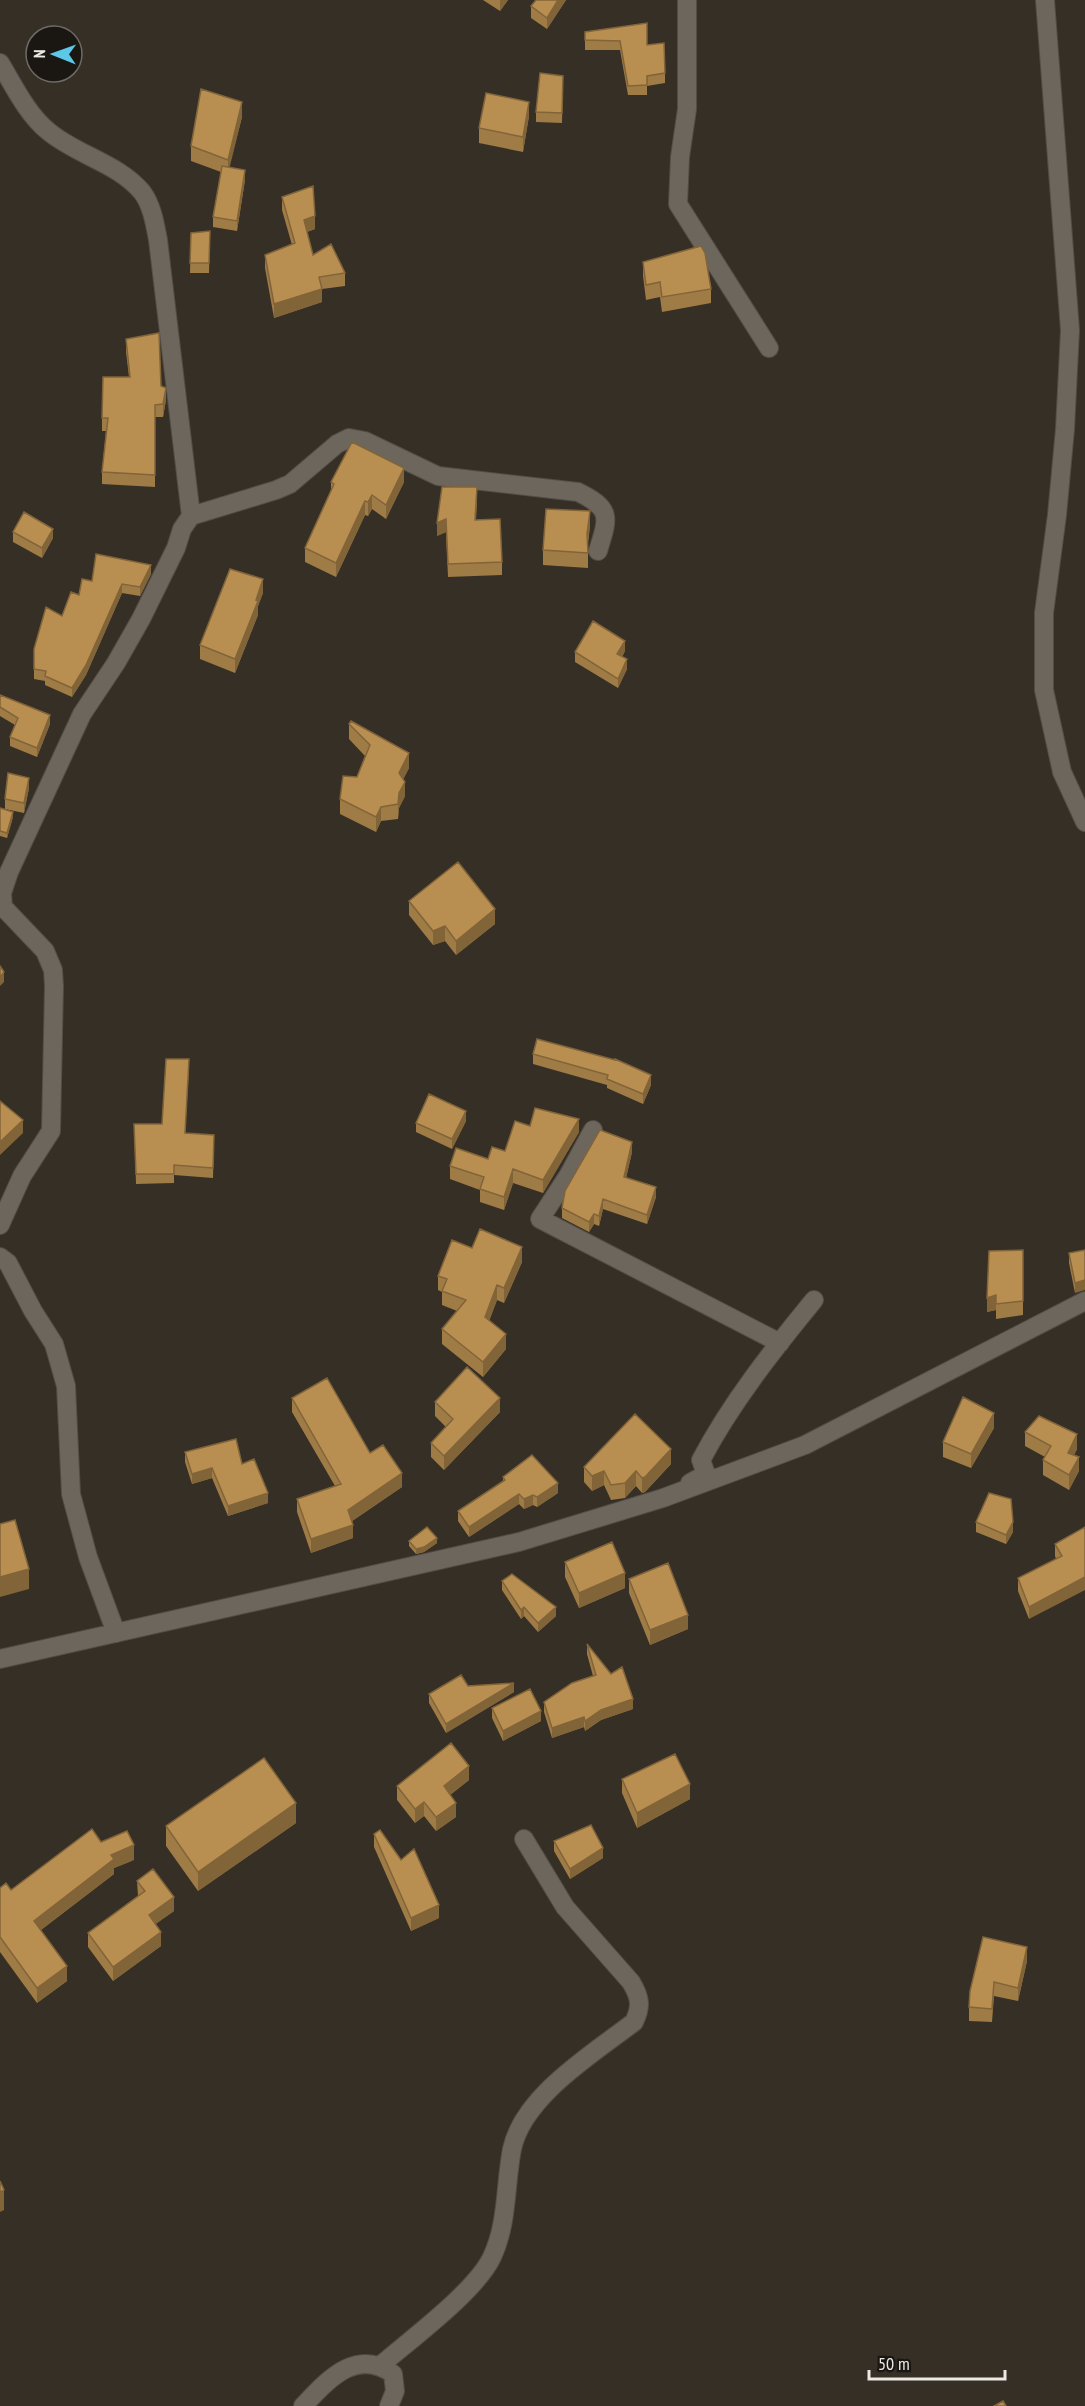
<svg xmlns="http://www.w3.org/2000/svg" width="1085" height="2406" font-family="'PT Sans Narrow',sans-serif">
<style>
.lines{fill:none;stroke-linecap:round;stroke-linejoin:round}
.minor-casing{stroke:#534d46;stroke-width:20}
.minor{stroke:#6d665c;stroke-width:18}
.wall{fill:#9f7b46}
.shaded-wall{fill:#826439}
.building{fill:#b98f51;stroke:#826439;stroke-width:1.5}
</style>
<rect width="100%" height="100%" fill="#352f26"/>
<g class="lines">
<defs>
<path id="minor" d="M687 0V109L680 157 678 204 769 348
M1045 0 1070 330 1065 429 1057 515 1044 613V690L1062 772 1085 822
M0 63C14 86 27 114 48 131 76 155 118 163 142 192 152 205 155 224 158 240L191 516
M593 1130 568 1176 540 1219 780 1343
M0 1225 22 1176 51 1131 54 986 53 970 45 951 3 907 2 893 9 872 82 714 116 663 141 619 176 548 182 529 191 516 276 490 290 484 337 444 349 438 365 441 438 476 578 492C613 509 608 518 598 551
M0 1257 8 1263 33 1311 54 1344 66 1386 71 1494 88 1557 116 1633
M690 1483 706 1474 701 1460C731 1403 773 1350 814 1300
M0 1659 519 1542 663 1498 805 1445 1085 1301
M381 2365C411 2339 476 2291 492 2257 508 2223 505 2185 512 2149 523 2096 594 2053 634 2022 642 2006 640 1997 631 1982L565 1907 524 1839
M303 2406C328 2380 356 2347 393 2374L395 2391 389 2406"/>
</defs>
<use href="#minor" class="minor-casing"/>
<use href="#minor" class="minor"/>
</g>
<path class="wall" d="M483 0H508L500 11Z
M536 0H566L547 29 531 18V6Z
M585 32 647 45 665 73V83L647 86V95H628L620 50H585Z
M563 76 562 123 536 122V112Z
M529 116 523 152 479 143V128Z
M242 117 229 167 245 180 237 231 213 227V217L221 172 191 161V146Z
M282 197 315 229 307 232 313 255 345 273V286L322 289V302L274 318 265 268V255L292 245 282 210Z
M210 231 209 273H190L191 233Z
M643 262 711 289V303L662 312 660 297 646 300 643 276Z
M126 339 161 386 166 400 163 417H155V487L102 484V472L106 431H102V418L129 377 126 352Z
M331 482H404L386 519 372 509 368 516 365 515 336 577 305 562V548L331 491Z
M477 500 476 520 502 562V575L448 577 446 532 437 536Z
M590 526 588 544V568L543 565V550Z
M13 532 53 538 42 558 13 542Z
M151 574 140 596 122 593 86 675 72 697 45 685V681L34 679V649L92 581Z
M263 593 258 606V615L235 673 200 659V645Z
M625 651 622 657 627 669 618 688 575 662V652Z
M0 695 50 724 37 757 10 746V737L15 725 0 716Z
M349 724 409 768 403 779 405 796 399 808 398 819 381 821 376 832 340 814V799L357 777 365 756 349 739Z
M29 788 24 813 5 809 13 817 7 838 0 836V808L5 809V799Z
M409 901 495 924 456 955 445 941 433 945 409 915Z
M533 1054 651 1085 643 1104 607 1088V1085L533 1064Z
M189 1069 185 1133 214 1135 213 1178 174 1175V1183L136 1184 134 1124H162Z
M466 1121 452 1149 416 1132V1123Z
M530 1126 579 1132 543 1193 513 1183 504 1210 480 1202V1190L450 1179V1166L488 1159 505 1151Z
M632 1152 626 1178 656 1197 647 1224 603 1209 599 1226 594 1224 589 1232 562 1218V1208Z
M1023 1250V1315L996 1319V1310L987 1312Z
M1085 1250 1075 1293 1069 1263V1253Z
M522 1262 504 1303 497 1300 489 1321 506 1349 483 1377 442 1344V1329L457 1311 442 1305V1292L438 1290V1276Z
M292 1398 370 1453 402 1487 352 1521 353 1538 311 1553 297 1512V1499L335 1486 292 1412Z
M435 1402 500 1412 444 1470 431 1457V1443L446 1427 435 1416Z
M994 1428 971 1468 943 1457V1442Z
M1025 1432 1077 1449 1074 1455 1079 1471 1069 1490 1043 1475V1460L1045 1457 1025 1446Z
M185 1452 242 1464 268 1503 228 1516 212 1478 192 1484 185 1462Z
M671 1464 645 1492 642 1493 636 1486 625 1498 611 1500 604 1485 592 1491 584 1482V1467Z
M503 1477 558 1493 537 1507 533 1505 524 1509 519 1504 469 1537 458 1521V1511L503 1482Z
M976 1522 1013 1532 1006 1544 976 1532Z
M1085 1527 1029 1619 1018 1591V1578L1056 1559 1055 1556V1544Z
M409 1541 437 1543 424 1552 416 1554 409 1546Z
M565 1562 625 1588 579 1608 565 1577Z
M629 1579 688 1629 650 1645 629 1593Z
M502 1581 556 1616 538 1632 524 1616 521 1619 502 1590Z
M587 1644 633 1709 601 1720 585 1731 584 1727 552 1738 544 1712V1702L593 1676 587 1654Z
M468 1686 514 1692 446 1733 429 1703V1694Z
M492 1708 541 1721 503 1741 492 1718Z
M622 1779 690 1799 637 1828 622 1793Z
M469 1780 450 1795 456 1817 436 1831 424 1816 415 1823 397 1800V1786Z
M296 1823 198 1891 166 1846V1826Z
M374 1834 401 1860 439 1918 411 1931 374 1847Z
M554 1841 603 1858 570 1879 554 1851Z
M134 1860 114 1868V1874L41 1930 67 1981 37 2003 0 1952V1888L11 1890Z
M137 1881 174 1911 155 1924 161 1946 113 1981 88 1947V1933L138 1896Z
M1027 1947V1961L1018 2001 994 1996 992 2022 969 2021V2007Z"/>
<path class="shaded-wall" d="M500 0H508L500 11Z
M558 0H566L547 29V18Z
M242 102V117L228 174V160Z
M529 102V116L523 152V137Z
M245 170V180L237 231V221Z
M315 216V229L304 233V220Z
M322 289V302L274 318V304Z
M166 388V400L163 417V404Z
M404 468V482L386 519V505Z
M372 495V509L368 516V502Z
M365 501V515L336 577V563Z
M590 511V526L587 548V534Z
M446 519V532L437 536V523Z
M53 529V538L42 558V548Z
M151 565V574L140 596V587Z
M263 579V593L258 606V615L235 673V659Z
M122 584V593L86 675 72 697V688Z
M625 641V651L617 664V654Z
M627 659V669L618 688V679Z
M50 715V724L37 757V748Z
M409 753V768L399 788V773Z
M29 778V788L24 813V803Z
M405 782V796L399 808 398 819V804L399 793Z
M381 807V821L376 832V817Z
M13 812V817L7 838V833Z
M495 909V924L456 955V941Z
M445 926V941L433 945V931Z
M4 972V982L0 986V977Z
M651 1075V1085L643 1104V1094Z
M466 1111V1121L452 1149V1139Z
M579 1119V1132L543 1193V1180Z
M23 1120V1133L0 1155V1142Z
M632 1142V1152L624 1187V1177Z
M513 1169V1183L504 1210V1197Z
M656 1187V1197L647 1224V1215Z
M603 1199V1209L599 1226V1216Z
M594 1214V1224L589 1232V1222Z
M522 1247V1262L504 1303V1288Z
M1085 1280V1290L1075 1293V1283Z
M497 1285V1300L485 1332V1317Z
M996 1295V1310L987 1312V1298Z
M506 1334V1349L483 1377V1362Z
M500 1398V1412L444 1470V1456Z
M994 1413V1428L971 1468V1454Z
M1077 1434V1449L1068 1467V1453Z
M671 1449V1464L645 1492 642 1493V1478Z
M1079 1457V1471L1069 1490V1475Z
M212 1468V1478L192 1484V1474Z
M604 1471V1485L592 1491V1476Z
M636 1471V1486L625 1498V1483Z
M402 1473V1487L348 1524V1510Z
M558 1483V1493L537 1507V1497Z
M268 1493V1503L228 1516V1506Z
M519 1494V1504L469 1537V1527Z
M533 1495V1505L524 1509V1499Z
M1013 1522V1532L1006 1544V1535Z
M353 1525V1538L311 1553V1539Z
M437 1538V1543L424 1552 416 1554V1549Z
M29 1569V1589L0 1597V1577Z
M625 1573V1588L579 1608V1593Z
M1085 1577V1590L1029 1619V1607Z
M524 1607V1616L521 1619V1610Z
M556 1607V1616L538 1632V1623Z
M688 1615V1629L650 1645V1630Z
M514 1683V1692L446 1733V1724Z
M633 1699V1709L601 1720 585 1731V1721L601 1710Z
M541 1711V1721L503 1741V1731Z
M584 1717V1727L552 1738V1728Z
M469 1766V1780L444 1800V1786Z
M690 1784V1799L637 1828V1813Z
M424 1802V1816L415 1823V1809Z
M296 1803V1823L198 1891V1872Z
M456 1803V1817L436 1831V1817Z
M134 1845V1860L114 1868V1874L34 1935V1921L111 1855Z
M603 1848V1858L570 1879V1869Z
M174 1897V1911L149 1929V1915Z
M439 1905V1918L411 1931V1918Z
M161 1932V1946L113 1981V1967Z
M1027 1947V1961L1018 2001V1988Z
M67 1966V1981L37 2003V1988Z
M4 2190V2210L0 2212V2192Z"/>
<path class="building" d="M536 0H558L547 18 531 6Z
M647 23V45L664 43 665 73 647 76V85L628 86 620 41 585 40V32Z
M540 73 563 76 562 113 536 112Z
M201 89 242 102 228 160 191 146Z
M486 93 529 102 523 137 479 128Z
M222 166 245 170 237 221 213 217Z
M313 186 315 216 304 220 313 255 331 244 345 273 319 277 322 289 274 304 265 255 295 243 282 197Z
M210 231 209 263H190L191 233Z
M701 246 705 253 711 289 662 297 660 282 646 285 643 262Z
M159 333 161 386 166 388 163 404 155 405V475L102 472 108 418H102L103 377H130L126 339Z
M352 442 404 468 386 505 372 495 368 502 365 501 336 563 305 548 334 484 331 482Z
M442 487H477L475 520 500 519 502 562 448 564 446 519 437 523Z
M546 509 590 511 587 534 588 553 543 550Z
M24 512 53 529 42 548 13 532Z
M96 554 151 565 140 587 122 584 86 665 72 688 45 676 46 671 34 669V649L46 607 62 616 71 592 79 595 82 579 92 581Z
M230 569 263 579 256 600 258 601 235 659 200 645Z
M593 621 625 641 617 654 627 659 618 679 575 652Z
M0 695 50 715 37 748 10 737 18 718 0 707Z
M351 721 409 753 399 773 405 782 399 793 398 804 381 807 376 817 340 799 343 776 357 777 370 745 349 724Z
M8 773 29 778 24 803 5 799Z
M0 808 13 812 7 833 0 831Z
M458 862 495 909 456 941 445 926 433 931 409 901Z
M0 966 4 972 0 977Z
M537 1039 615 1060V1059L651 1075 643 1094 607 1079 608 1075 533 1054Z
M166 1059H189L185 1133 214 1135 213 1168 174 1165V1174H136L134 1124H162Z
M429 1094 466 1111 452 1139 416 1123Z
M0 1101 23 1120 0 1142Z
M535 1108 579 1119 543 1180 513 1169 504 1197 480 1189 484 1177 450 1166 456 1148 488 1159 492 1147 505 1151 515 1121 530 1126Z
M600 1130 632 1142 624 1177 656 1187 647 1215 603 1199 599 1216 594 1214 589 1222 562 1208 565 1191Z
M480 1229 522 1247 504 1288 497 1285 485 1317 506 1334 483 1362 442 1329 466 1300 442 1291 447 1279 438 1276 452 1240 472 1248Z
M1023 1250V1301L996 1304V1295L987 1298 989 1251Z
M1085 1250V1280L1075 1283 1069 1253Z
M467 1367 500 1398 444 1456 431 1443 453 1419 435 1402Z
M327 1378 370 1453 383 1445 402 1473 348 1510 353 1525 311 1539 297 1499 341 1484 292 1398Z
M963 1397 994 1413 971 1454 943 1442Z
M635 1414 671 1449 645 1477 642 1478 636 1471 625 1483 611 1485 604 1471 592 1476 584 1467Z
M1039 1416 1077 1434 1068 1453 1079 1457 1069 1475 1043 1460 1051 1446 1025 1432Z
M236 1439 242 1464 254 1459 268 1493 228 1506 212 1468 192 1474 185 1452Z
M532 1455 558 1483 537 1497 533 1495 524 1499 519 1494 469 1527 458 1511 505 1480 503 1477Z
M989 1493 1011 1499 1013 1522 1006 1535 976 1522Z
M15 1520 29 1569 0 1577V1524Z
M427 1527 437 1538 424 1547 416 1549 409 1541Z
M1085 1527V1577L1029 1607 1018 1578 1062 1556 1055 1544Z
M612 1542 625 1573 579 1593 565 1562Z
M668 1563 688 1615 650 1630 629 1579Z
M512 1574 556 1607 538 1623 524 1607 521 1610 502 1581Z
M587 1644 611 1674 622 1667 633 1699 601 1710 585 1721 584 1717 552 1728 544 1702 572 1683 596 1675Z
M461 1675 468 1686 514 1683 446 1724 429 1694Z
M530 1689 541 1711 503 1731 492 1708Z
M451 1743 469 1766 444 1786 456 1803 436 1817 424 1802 415 1809 397 1786Z
M675 1754 690 1784 637 1813 622 1779Z
M264 1758 296 1803 198 1872 166 1826Z
M591 1825 603 1848 570 1869 554 1841Z
M92 1829 101 1842 127 1831 134 1845 111 1855 114 1859 34 1921 67 1966 37 1988 0 1937V1888L6 1883 11 1890Z
M380 1830 401 1860 414 1849 439 1905 411 1918 374 1834Z
M153 1869 174 1897 149 1915 161 1932 113 1967 88 1933 145 1891 137 1881Z
M983 1937 1027 1947 1018 1988 994 1982 992 2009 969 2007 970 1991Z
M0 2181 4 2190 0 2192Z
M1003 2401 1006 2406H994Z"/>
<g transform="translate(54 54) rotate(271)"><circle r="28" fill="#1a1713" stroke="#6e6b66" stroke-width="1.5"/>
<path d="M0-4.5L10 22L0 15L-10 22Z" fill="#5dc7e8"/>
<text y="-9" font-size="16" font-weight="bold" text-anchor="middle" fill="#ece8e3">N</text>
</g>
<path d="M869 2370v9h136v-9" fill="none" stroke="#ece8e3" stroke-width="3"/>
<text x="878" y="2370" font-size="18" fill="#ece8e3" stroke="#1a1713" stroke-width="4.5" paint-order="stroke">50 m</text>
</svg>
